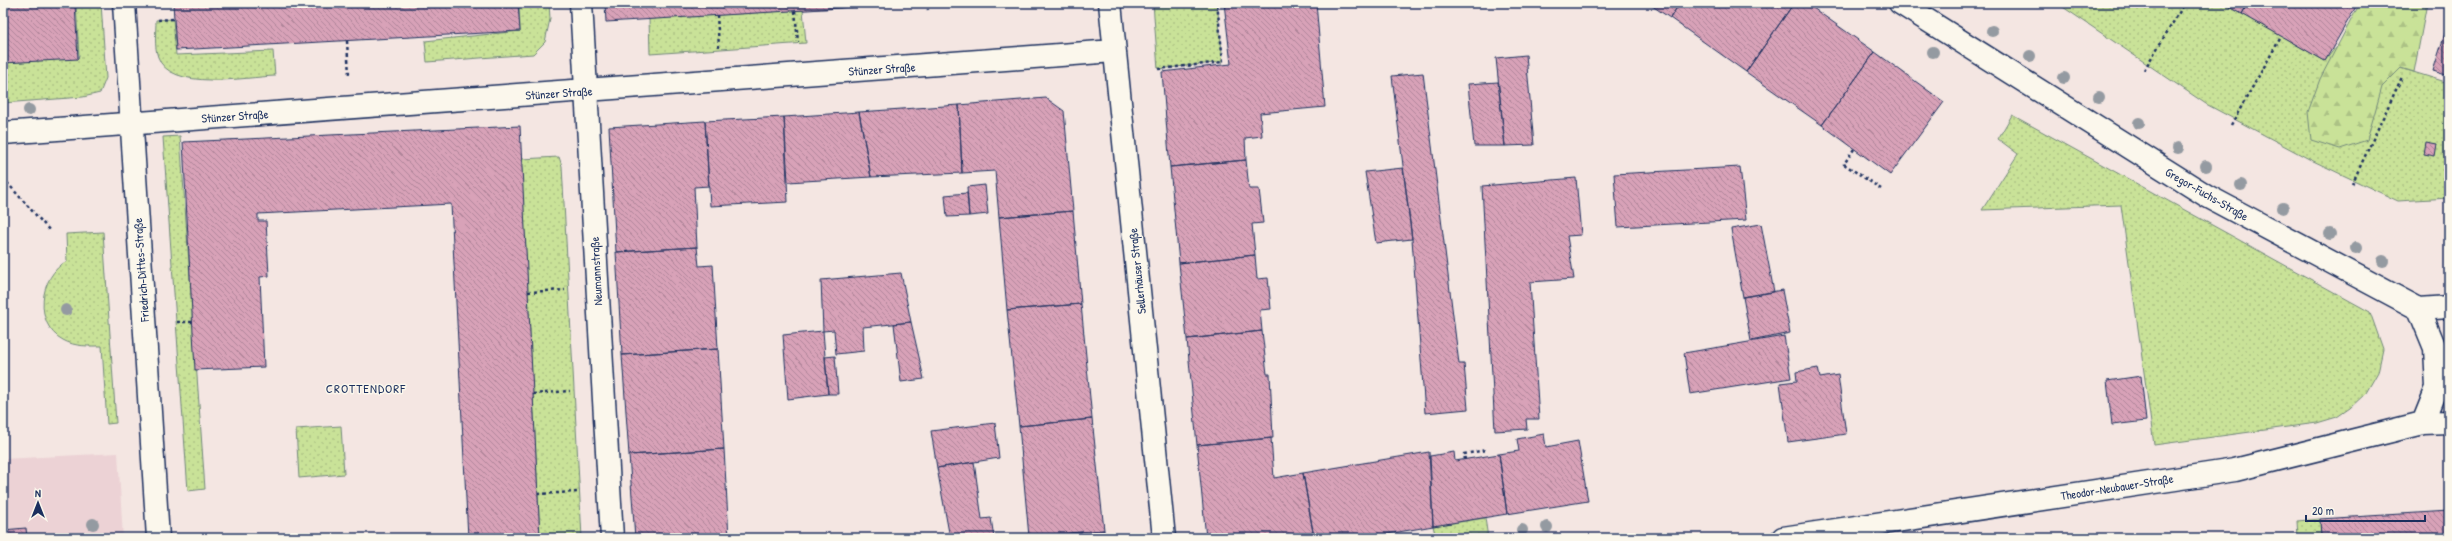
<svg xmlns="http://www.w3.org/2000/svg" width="2452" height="541" font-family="'Patrick Hand',sans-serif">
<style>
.built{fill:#ecd2d5}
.grass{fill:url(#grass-dots);stroke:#72887b}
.forest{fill:url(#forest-firs);stroke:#72887b}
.building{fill:url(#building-back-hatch);stroke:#1b2f5e}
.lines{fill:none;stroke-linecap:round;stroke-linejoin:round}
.minor-casing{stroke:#1b2f5e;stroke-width:25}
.path{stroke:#1b2f5e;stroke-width:2.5;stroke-dasharray:3 3;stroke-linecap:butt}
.minor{stroke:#fbf7ec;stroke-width:22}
.tree{fill:#949aa1}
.labels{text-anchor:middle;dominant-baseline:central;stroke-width:3;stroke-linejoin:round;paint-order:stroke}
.street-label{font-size:12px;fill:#1b2f5e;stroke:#fbf7ec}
.neighbourhood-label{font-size:13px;letter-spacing:1px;fill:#1b2f5e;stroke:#fbf7ec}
</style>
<defs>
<pattern id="grass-dots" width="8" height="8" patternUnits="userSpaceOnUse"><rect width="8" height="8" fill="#c9e298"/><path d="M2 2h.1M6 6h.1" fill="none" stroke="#acc285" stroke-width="1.8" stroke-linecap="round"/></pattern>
<pattern id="forest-firs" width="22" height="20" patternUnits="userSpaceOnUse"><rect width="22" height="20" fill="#c9e298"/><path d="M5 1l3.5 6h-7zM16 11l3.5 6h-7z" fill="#acc285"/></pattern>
<pattern id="building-back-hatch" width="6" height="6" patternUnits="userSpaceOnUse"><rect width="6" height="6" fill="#d8a2b8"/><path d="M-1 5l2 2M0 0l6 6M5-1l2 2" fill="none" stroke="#ae8499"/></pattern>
</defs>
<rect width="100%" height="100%" fill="#f4e6e2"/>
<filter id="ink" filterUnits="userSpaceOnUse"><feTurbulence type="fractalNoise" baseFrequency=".025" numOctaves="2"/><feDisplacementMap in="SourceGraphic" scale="8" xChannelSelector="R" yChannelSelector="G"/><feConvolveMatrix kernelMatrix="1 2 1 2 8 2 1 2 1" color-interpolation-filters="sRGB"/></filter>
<g filter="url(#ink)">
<path class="built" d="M118 453 123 538H3V459Z"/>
<path class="grass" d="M76 3H101L106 78 100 93 83 97 3 103V62L79 57Z
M519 3H549L550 19 545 42 533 54 427 62 425 41 520 31Z
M1153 3H1217L1223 62 1158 69Z
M2057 3H2223L2325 61 2335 48 2449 83V198L2398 201 2309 159 2206 104Z
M803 10 806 43 650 54 649 19Z
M173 19 176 55 273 51 275 76C246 77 170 92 158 57 154 47 156 31 156 20Z
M2012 115 2370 312 2383 349 2378 372 2366 393 2350 408 2337 417 2317 423 2154 445 2121 205 1982 210 2018 154 1998 139Z
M180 136 205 489 188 491 163 137Z
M559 157 562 166 582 538H540L521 159Z
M103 232 116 423 107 424 102 346C89 346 75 347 63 340 33 324 39 276 67 261L66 234Z
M341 426 344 474 299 478 296 429Z
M1485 518 1488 538H1436L1433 526Z
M2320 519 2321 538H2298L2297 521Z"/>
<path class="forest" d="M2360 3H2427L2414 72 2401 68 2382 87 2367 140 2340 149 2311 140 2308 112 2320 79Z"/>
<path class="building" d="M3 3H75L78 59 3 63Z
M173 3H518L520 31 176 50Z
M605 3H840V8L606 22Z
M840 3H898L840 8Z
M1224 3H1316L1325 107 1260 113 1262 136 1245 138 1246 160 1170 167 1162 72 1231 64Z
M1648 3H1680L1670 18Z
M1680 3H1794L1746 72 1670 18Z
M1794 3H1806L1875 52 1822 125 1746 72Z
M2223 3H2248L2242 14Z
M2248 3H2358L2325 61 2242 14Z
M2449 21V76L2433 71Z
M1875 52 1944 102 1890 175 1822 125Z
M1526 55 1534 145 1505 146 1496 58Z
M1423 73 1459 364H1464L1468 409 1425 413 1412 239 1392 76Z
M1498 82 1505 146H1474L1468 84Z
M1046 98 1064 111 1073 211 999 217 995 171 962 173 959 105Z
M959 105 962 173 871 177 859 112Z
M859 112 871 177 788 182 784 117Z
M784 117 788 202 710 206 705 121Z
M705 121 709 186 694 187 697 247 616 252 609 127Z
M520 126 540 538H468L451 204 258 214V221H266L269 276 260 277 264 367 195 370 183 142Z
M2426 142 2437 144 2435 156 2424 154Z
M1246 160 1249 189H1259L1263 223 1252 224 1255 255 1179 263 1170 167Z
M1740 167 1746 220 1618 227 1614 174Z
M1403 168 1412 239 1376 243 1365 172Z
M1576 178 1581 235 1567 236 1574 279 1530 282 1539 419H1526L1527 429 1495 431 1482 186Z
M985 185 988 214 969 216 967 187Z
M967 193 969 216 947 217 945 195Z
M1073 211 1081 304 1007 310 999 217Z
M1761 224 1774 292 1743 297 1731 229Z
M697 247 699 266 713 265 718 349 622 355 616 252Z
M1255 255 1257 279 1268 278 1271 309 1260 310 1262 331 1187 339 1179 263Z
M901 273 911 322 863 327 864 351 836 354 834 330 823 331 821 280Z
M1782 290 1790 333 1751 341 1743 297Z
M1081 304 1092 419 1019 426 1007 310Z
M911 322 924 379 901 382 894 324Z
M823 331 828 394 788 399 783 335Z
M1262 331 1267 374H1270L1273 438 1197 445 1187 339Z
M1784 336 1791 378 1690 394 1684 353Z
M718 349 724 449 629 455 622 355Z
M835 356 838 394H828L825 357Z
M1818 368 1820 378 1838 375 1846 434 1788 442 1780 383 1797 381 1796 372Z
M2141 376 2146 421 2112 425 2107 381Z
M1092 419 1104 530 1029 537 1019 426Z
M995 423 999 458 937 468 931 431Z
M1544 434 1546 447 1578 441 1588 501 1507 514 1499 454 1519 451 1517 439Z
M1271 438 1274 478 1303 473 1314 538H1206L1197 445Z
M724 449 729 538H635L629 455Z
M1429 452 1433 526 1364 538H1314L1303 473Z
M1454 452 1455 461 1499 454 1507 514 1433 526 1430 456Z
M974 462 982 519 991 518 994 538H950L937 468Z
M2449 511V538H2321L2320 519Z
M26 528 27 538H3V530Z
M1104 530V538H1030L1029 537Z"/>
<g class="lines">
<defs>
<path id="minor" d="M124 3 158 538
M581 3 612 538
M1110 3 1164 538
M1900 3 2207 196 2419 309 2435 348 2437 388 2423 423
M3 133 1114 51
M2419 309 2449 307
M1783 538 2235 470 2423 423 2449 422"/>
</defs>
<use href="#minor" class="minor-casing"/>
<path class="path" d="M927 3 928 10
M795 11 798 42
M717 15 719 47
M158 20 173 19
M347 41 349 75
M1158 69 1223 62 1217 3
M2144 70 2185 3
M2231 125 2281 37
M1854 149 1844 164 1881 189
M3 178 50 231
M2352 184 2402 77
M528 292 565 290
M177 322H192
M533 394 570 391
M1465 460 1464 454 1486 450
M3 494 7 493
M538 494 577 492"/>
<use href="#minor" class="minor"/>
</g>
<g class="tree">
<circle cx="1992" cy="31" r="6"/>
<circle cx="1933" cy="52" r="6"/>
<circle cx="2030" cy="56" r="6"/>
<circle cx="2064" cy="78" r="6"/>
<circle cx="2099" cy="97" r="6"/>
<circle cx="29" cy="110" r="6"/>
<circle cx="2139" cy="123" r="6"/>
<circle cx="2178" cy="148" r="6"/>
<circle cx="2206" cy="166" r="6"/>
<circle cx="2241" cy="185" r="6"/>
<circle cx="2283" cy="208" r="6"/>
<circle cx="2330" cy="234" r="6"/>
<circle cx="2356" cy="248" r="6"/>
<circle cx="2383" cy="261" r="6"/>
<circle cx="66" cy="310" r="6"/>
<circle cx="93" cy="524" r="6"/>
<circle cx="1547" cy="527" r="6"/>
<circle cx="1522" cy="530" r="6"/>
</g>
</g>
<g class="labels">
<g class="street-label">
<text transform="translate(882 69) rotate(-4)">Stünzer Straße</text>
<text transform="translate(559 93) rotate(-4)">Stünzer Straße</text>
<text transform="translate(235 116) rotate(-4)">Stünzer Straße</text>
<text transform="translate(2207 194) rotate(30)">Gregor-Fuchs-Straße</text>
<text transform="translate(141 270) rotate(-94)">Friedrich-Dittes-Straße</text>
<text transform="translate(596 271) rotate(-93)">Neumannstraße</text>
<text transform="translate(1137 271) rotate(-96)">Sellerhäuser Straße</text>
<text transform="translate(2117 487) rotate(-9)">Theodor-Neubauer-Straße</text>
</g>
<g class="neighbourhood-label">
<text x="366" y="388">CROTTENDORF</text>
</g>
</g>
<rect width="2452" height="541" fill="none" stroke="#fbf7ec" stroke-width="16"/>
<rect x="8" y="8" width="2436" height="525" fill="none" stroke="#1b2f5e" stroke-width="1.5" filter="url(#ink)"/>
<g transform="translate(38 503)" stroke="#fbf7ec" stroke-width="3" paint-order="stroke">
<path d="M0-3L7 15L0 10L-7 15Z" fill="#1b2f5e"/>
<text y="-6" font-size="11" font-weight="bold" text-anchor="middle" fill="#1b2f5e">N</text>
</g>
<path d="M2306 515v6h119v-6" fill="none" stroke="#1b2f5e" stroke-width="2"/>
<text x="2312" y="515" font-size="12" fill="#1b2f5e" stroke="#fbf7ec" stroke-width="3" paint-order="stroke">20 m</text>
</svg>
